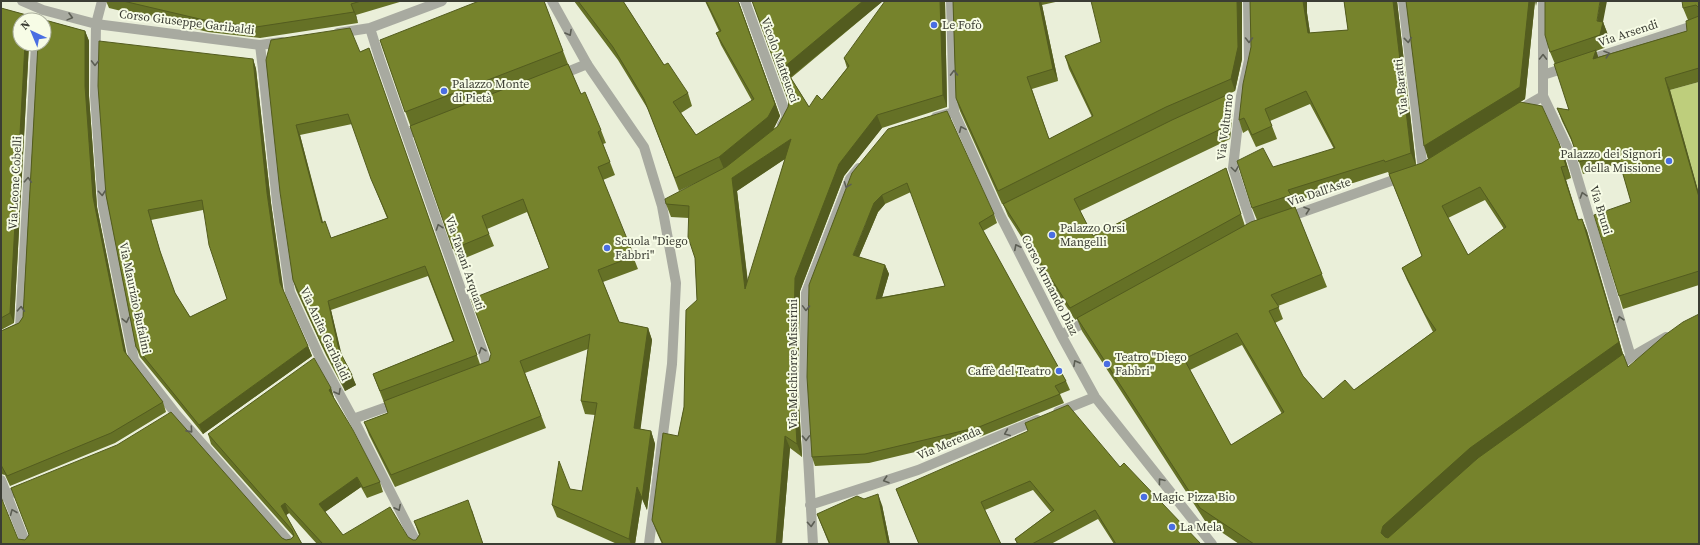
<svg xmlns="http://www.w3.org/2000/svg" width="1700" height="545" font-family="'Source Serif 4',serif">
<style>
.green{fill:#bece7c}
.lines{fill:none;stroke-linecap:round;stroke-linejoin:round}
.pedestrian{stroke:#a8aaa0;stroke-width:10}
.minor{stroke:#a8aaa0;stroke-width:10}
.wall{fill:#657126;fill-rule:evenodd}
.shaded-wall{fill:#535c1f}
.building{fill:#76832c;stroke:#535c1f;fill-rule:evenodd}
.oneway{stroke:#5c5e54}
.poi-dot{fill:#4a6ee2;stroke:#f7fce6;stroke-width:1.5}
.labels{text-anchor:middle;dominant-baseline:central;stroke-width:4;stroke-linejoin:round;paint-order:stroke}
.street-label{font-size:12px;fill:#3b3d34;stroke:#f7fce6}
.poi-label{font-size:12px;fill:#3b3d34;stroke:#f7fce6;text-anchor:start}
</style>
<rect width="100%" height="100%" fill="#eaefd9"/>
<path class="green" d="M1699 82V194L1670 90Z"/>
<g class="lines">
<path class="pedestrian" d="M552 1 587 64
M745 1 787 117 782 125
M951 1 954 112
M96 24 260 45 282 42
M370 28 379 57
M338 33 370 28 442 1
M260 45 263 70"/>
<path class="minor" d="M22 1 43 10 96 24
M102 1 96 24 95 96 103 206 134 360 176 414 291 544
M1248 1 1249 60 1241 96 1233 168 1253 229
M1403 1 1423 170
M1543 1V96L1570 153 1631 357
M379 57 489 369 484 371
M1585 61 1699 24
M263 70 277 202 290 292 320 358 358 428 417 544
M560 75 587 64 644 147 662 206 676 283 672 364 649 544
M1543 75 1568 67
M1519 110 1543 96
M936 117 954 112 999 213 1061 335 1095 397 1212 544
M407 134 424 128
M1286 218 1405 176
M1061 335 1091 319
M1 337 20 327 36 44
M1615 369 1631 357 1666 337
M1058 412 1095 397
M353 419 398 403
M1 480 26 544
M1 497 25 488
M810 505 918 470 1037 420
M813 544 804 386 806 293 850 179 859 168"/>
</g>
<path class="wall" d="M106 1H403L356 15 358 23 260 38 208 32 109 8Z
M544 1 568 64 581 94 601 130 606 143 603 144 615 175 603 180 638 269 603 282 619 322 648 328 652 340 640 429 651 431 655 444 647 510 642 499 635 544H617L557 517 552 505 570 489 582 491 595 415 585 414 581 401 588 349 525 373 546 428 395 487 369 435 364 422 388 413 373 374 453 341 428 276 331 310 341 354 356 385 345 391 326 355 296 290 293 280 266 60 360 52 369 48 480 364 489 361 549 268 527 212 487 229 494 246 458 261 380 40ZM352 124 375 188 387 218 331 238 323 222 300 135Z
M574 1H623L664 65 688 93 692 106 681 113 696 135 752 101 721 45 716 33 719 31 705 1H739V3L780 116 773 130 778 126 788 107 789 102 752 1H883L791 78 809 107 822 100 847 68 844 58 945 1 947 107 882 128 844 176 800 291 798 386 802 457 790 448 782 544H662L657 533 652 520 678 436 684 407 697 300 695 258 689 218 671 217 666 204 706 178 679 191 649 111 618 60ZM785 159 748 282 737 191Z
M953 1H1060L1042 5 1058 81 1032 89 1049 139 1092 117 1069 69 1065 56 1242 59 1235 91 1229 94 1233 107 1230 139 1080 211 1093 236 1226 168 1245 226 1257 220 1252 208 1273 167 1334 149 1310 104 1270 121 1277 139 1256 147 1248 130 1243 133 1239 120 1251 47 1250 1H1307V13L1310 33 1348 30 1344 1H1397L1416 165 1422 163 1428 159 1406 1H1535L1525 99 1520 102 1564 155 1571 178 1566 180 1578 220 1582 219 1587 231 1623 354 1699 544H1239L1205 521 1082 331 1077 319 1075 320 1008 216 1003 204H1002L960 111 956 98ZM1388 172 1422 256 1402 268 1407 280 1433 332 1354 390 1323 399 1303 376 1275 323 1283 319 1278 306 1327 287 1293 202ZM1485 200 1504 229 1468 255 1448 218ZM1242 345 1282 414 1231 445 1190 370ZM1478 459 1440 492 1475 461Z
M1699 1V82L1670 90 1699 194V285L1623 309 1619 296 1631 202 1620 163 1583 174 1574 146 1562 121 1557 108 1569 110 1555 64 1550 52 1603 22 1608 35 1604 48 1596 51 1598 57 1687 31 1688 20 1683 8Z
M1 8 85 31 89 41V96L97 207 126 354 163 402 166 412 115 443 10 486 5 475 1 474V331L19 323 23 317 38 44H44V20H20V44H29L14 323 1 330Z
M253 59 256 69 271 203 283 290 308 346 312 356 203 434 140 357 136 347 106 195ZM203 210 227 299 190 317 175 293 163 261 151 220Z
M888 129 994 214 997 223 983 231 1066 381 1070 390 1060 394 1064 403 982 436 869 463 815 466 812 457ZM911 192 945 286 882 297 889 274 885 265 859 257 878 212 885 204Z
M331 388 334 398 380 482 383 492 367 498 361 487 325 512 343 535 408 537 413 540H416L419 535 414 521 472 510 483 544H317L289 513 286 515 302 544H1L18 539 25 540 282 538 286 540 291 539 293 536 211 444 208 434Z
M1120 467 1201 544H1114L1098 519 1051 544H1017L1015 539 1051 512 1033 490 985 510 1001 544H919L896 489Z
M882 505 890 544H829L817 514Z"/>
<path class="shaded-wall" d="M738 1H739V3L780 116 773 130 724 169 719 157 768 117Z
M863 1H883L788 79 784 67Z
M940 1H945L947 107 943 95Z
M1039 1H1041L1042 5 1058 81 1053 69Z
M1237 1H1242V59L1235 91 1231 79Z
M1303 1H1307V13L1312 46 1308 33Z
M1393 1H1397L1416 166 1411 153Z
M1529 1H1535L1525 99 1428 159 1424 146Z
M1535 1H1537L1536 6Z
M1600 1H1607L1603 22 1608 35 1604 48 1600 35 1597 21Z
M351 4 356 15 358 23 354 12Z
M85 31 89 41V96L97 207 128 361 124 351 93 197 85 86Z
M25 44H29L14 323 10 313Z
M1596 50 1600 63 1593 59Z
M253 59 256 69 271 203 284 293 280 283 267 193Z
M1665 78 1670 90 1699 194V197Z
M1229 94 1233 107 1230 139 1225 127Z
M877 115 882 128 844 176 800 291 798 386 802 457 797 444 793 373 795 278 839 164Z
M296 125 300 135 325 232 322 223Z
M791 139 795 152 737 191 750 302 745 289 732 178Z
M1559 143 1564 155 1571 178 1566 166Z
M1561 167 1566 180 1583 233 1578 220Z
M882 195 885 204 878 212 856 264 853 255 874 203Z
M1582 219 1587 231 1623 354 1475 461 1388 539 1386 544 1381 533 1383 526Z
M885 265 889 274 879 308 876 299Z
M328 301 331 310 343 360 339 350Z
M648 328 652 340 639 441 634 428Z
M308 346 312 356 203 434 199 425Z
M352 375 356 385 345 391 342 382Z
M331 388 334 398 332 400 329 390Z
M651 431 655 444 647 510 642 498Z
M785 436 790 448 782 544H776Z
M357 477 361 487 322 514 319 504Z
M637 487 642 499 635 544H631L629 539Z
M878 494 882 505 890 544H888Z
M285 503 289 513 285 516 281 506Z"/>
<path class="building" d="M123 1H361L351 4 354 12 256 27 204 20Z
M479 1H544L563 51 405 112 380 40Z
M578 1H623L664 65 668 63 688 93 673 102 696 135 754 99 716 33 721 31 706 1H738L775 104 768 117 719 157 675 178 644 99 613 47Z
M752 1H863L784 67 809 107 817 95 822 100 849 66 844 58 885 1H940L943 95 877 115 839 164 795 278 793 373 797 444 785 436 776 544H663L652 520 663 433 678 436 684 407 686 310 697 300 695 258 688 237 689 206 666 204 665 199 726 167 778 126 788 107 789 102ZM791 139 745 289 732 178Z
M953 1H1039L1053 69 1027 77 1049 139 1093 116 1065 56 1101 42 1091 1H1237L1238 47 1231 79 1166 107 998 191 956 98Z
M1250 1H1303L1308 33 1348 30 1344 1H1393L1411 153 1385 162 1384 160 1288 190 1291 195 1252 208 1237 161 1263 148 1273 167 1335 148 1306 91 1265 109 1272 126 1252 135 1244 118 1239 120 1243 84 1251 47Z
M1406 1H1529L1520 87 1424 146Z
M1545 1H1600L1597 21 1603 22 1600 35 1550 52 1545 35Z
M1682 1H1699V8L1696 5 1683 8Z
M1 8 85 31V86L93 197 124 351 163 402 111 433 7 476 1 465V331L19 323 23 317 38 44H44V20H20V44H25L10 313 1 318Z
M1699 16V68L1665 78 1699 197V271L1619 296 1594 215 1631 202 1616 150 1579 162 1571 138 1557 108 1569 110 1554 64 1596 50 1593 59 1687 31 1686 21Z
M350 28 360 52 369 48 477 355 380 391 373 374 454 341 425 266 328 301 339 350 352 375 342 382 322 345 293 280 280 192 266 60 271 40ZM348 114 371 179 388 218 331 238 325 221 322 223 296 125Z
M99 41 253 59 267 193 280 283 308 346 199 425 136 347 106 195 98 86ZM202 200 209 245 227 299 190 317 175 293 160 251 148 210Z
M568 64 581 94 585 92 601 130 598 132 610 162 598 167 634 256 598 270 619 322 648 328 634 428 651 431 642 498 637 487 629 539 552 505 559 461 570 489 582 491 597 403 581 401 590 334 520 361 541 416 391 475 364 422 388 413 384 401 489 361 491 354 471 299 549 268 523 199 482 216 489 234 453 249 410 126Z
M1229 94 1225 127 1074 199 1093 236 1226 168 1241 214 1070 308 1003 204 1172 120Z
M1520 102 1542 106 1559 143 1566 166 1561 167 1578 220 1582 219 1619 342 1470 448 1383 526 1381 533 1385 537 1388 538 1478 458 1623 354 1628 367 1665 335 1683 322 1699 314V544H1254L1200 508 1077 318 1251 222 1295 207 1322 274 1271 295 1279 307 1269 311 1303 376 1323 399 1345 380 1354 390 1436 330 1425 314 1402 268 1422 256 1389 174 1422 163ZM1480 187 1506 227 1468 255 1442 206ZM1237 333 1284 412 1231 445 1184 359Z
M947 111 994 214 979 223 1066 381 1055 386 1060 394 979 427 865 454 812 457 807 377 809 285 852 173 888 129ZM907 183 945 286 876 299 885 265 853 255 874 203 882 195Z
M314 358 331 388 329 390 353 430 380 482 363 488 357 477 319 504 343 535 390 507 408 537 413 540H416L420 534 414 521 468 500 483 544H323L285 503 281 506 302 544H1V497L18 539 25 540 29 535 28 532 11 488 117 445 171 412 282 538 286 540 291 539 294 536 292 530 208 434Z
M1068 405 1120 467 1124 463 1201 544H1116L1095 510 1032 544H1018L1015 539 1054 510 1030 481 981 502 1001 544H919L896 489 1028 431 1025 423Z
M878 494 888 544H830L817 514 857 496 864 499Z"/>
<defs><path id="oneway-chevron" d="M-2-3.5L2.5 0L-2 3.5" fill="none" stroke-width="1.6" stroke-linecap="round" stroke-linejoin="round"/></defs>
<g class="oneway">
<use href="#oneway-chevron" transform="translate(70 17) rotate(15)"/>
<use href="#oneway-chevron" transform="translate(569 33) rotate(61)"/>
<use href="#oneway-chevron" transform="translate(1249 40) rotate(90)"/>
<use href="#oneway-chevron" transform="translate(1408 40) rotate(84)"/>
<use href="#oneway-chevron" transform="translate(1607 54) rotate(-18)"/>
<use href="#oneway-chevron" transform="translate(1543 57) rotate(-89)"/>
<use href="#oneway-chevron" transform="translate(95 63) rotate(91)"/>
<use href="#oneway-chevron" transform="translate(954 73) rotate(-91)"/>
<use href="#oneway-chevron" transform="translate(962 129) rotate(-114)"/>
<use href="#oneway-chevron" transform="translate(1235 169) rotate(82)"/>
<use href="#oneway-chevron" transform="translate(28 180) rotate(-87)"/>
<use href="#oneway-chevron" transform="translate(847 185) rotate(111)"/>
<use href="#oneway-chevron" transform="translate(102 193) rotate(85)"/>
<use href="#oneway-chevron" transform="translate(1583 195) rotate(-107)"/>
<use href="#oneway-chevron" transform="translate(1307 210) rotate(-19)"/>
<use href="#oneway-chevron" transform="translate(439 227) rotate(-109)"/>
<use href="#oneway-chevron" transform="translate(1017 247) rotate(-117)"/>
<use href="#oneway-chevron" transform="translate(806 308) rotate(92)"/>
<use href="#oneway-chevron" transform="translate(21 309) rotate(-87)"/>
<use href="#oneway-chevron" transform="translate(1620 319) rotate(-107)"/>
<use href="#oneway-chevron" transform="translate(126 320) rotate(78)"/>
<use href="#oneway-chevron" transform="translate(482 350) rotate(-109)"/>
<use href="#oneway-chevron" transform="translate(1076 363) rotate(-119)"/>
<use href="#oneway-chevron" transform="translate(338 392) rotate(61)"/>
<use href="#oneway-chevron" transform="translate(190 430) rotate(48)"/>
<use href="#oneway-chevron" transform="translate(1007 433) rotate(157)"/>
<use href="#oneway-chevron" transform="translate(806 438) rotate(88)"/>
<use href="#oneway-chevron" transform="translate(886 480) rotate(162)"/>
<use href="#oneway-chevron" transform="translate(1161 481) rotate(-128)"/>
<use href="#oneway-chevron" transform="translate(398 508) rotate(63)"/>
<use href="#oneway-chevron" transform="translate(13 512) rotate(-112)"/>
<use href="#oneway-chevron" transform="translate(811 524) rotate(86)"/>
</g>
<g class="poi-dot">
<circle cx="934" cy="25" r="4"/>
<circle cx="444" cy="91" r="4"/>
<circle cx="1669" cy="161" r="4"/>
<circle cx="1052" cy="235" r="4"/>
<circle cx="607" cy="248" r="4"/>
<circle cx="1107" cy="364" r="4"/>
<circle cx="1059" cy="371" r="4"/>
<circle cx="1144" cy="497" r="4"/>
<circle cx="1172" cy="527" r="4"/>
</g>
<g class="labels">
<g class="street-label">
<text transform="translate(187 22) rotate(7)">Corso Giuseppe Garibaldi</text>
<text transform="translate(1628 33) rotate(-18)">Via Arsendi</text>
<text transform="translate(780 60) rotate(70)">Vicolo Matteucci</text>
<text transform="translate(1401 87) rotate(-96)">Via Baratti</text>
<text transform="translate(1225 127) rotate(-83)">Via Volturno</text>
<text transform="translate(15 183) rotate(-87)">Via Leone Cobelli</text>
<text transform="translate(1319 192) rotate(-19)">Via Dall'Aste</text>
<text transform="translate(1601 210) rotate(73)">Via Bruni</text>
<text transform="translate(465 263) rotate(71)">Via Tavani Arquati</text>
<text transform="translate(1050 285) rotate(63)">Corso Armando Diaz</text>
<text transform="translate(135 298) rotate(78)">Via Maurizio Bufalini</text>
<text transform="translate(325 334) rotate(65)">Via Anita Garibaldi</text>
<text transform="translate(793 364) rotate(-90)">Via Melchiorre Missirini</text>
<text transform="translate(949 443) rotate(-23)">Via Merenda</text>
</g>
<g class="poi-label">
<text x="942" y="25">Le Fofò</text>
<text x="452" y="84">Palazzo Monte<tspan x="452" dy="14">di Pietà</tspan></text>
<text x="1661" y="154" text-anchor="end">Palazzo dei Signori<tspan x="1661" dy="14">della Missione</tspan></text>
<text x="1060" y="228">Palazzo Orsi<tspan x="1060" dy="14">Mangelli</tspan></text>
<text x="615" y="241">Scuola "Diego<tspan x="615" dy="14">Fabbri"</tspan></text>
<text x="1115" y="357">Teatro "Diego<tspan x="1115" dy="14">Fabbri"</tspan></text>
<text x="1051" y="371" text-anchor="end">Caffè del Teatro</text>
<text x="1152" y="497">Magic Pizza Bio</text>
<text x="1180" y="527">La Mela</text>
</g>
</g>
<rect width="1700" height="545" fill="none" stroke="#3b3d34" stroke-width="4"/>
<g transform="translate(32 32) rotate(316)"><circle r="19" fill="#f7fce6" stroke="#acb09f"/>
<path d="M0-3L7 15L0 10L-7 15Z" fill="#4a6ee2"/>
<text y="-6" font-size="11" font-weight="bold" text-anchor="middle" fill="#3b3d34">N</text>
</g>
</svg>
